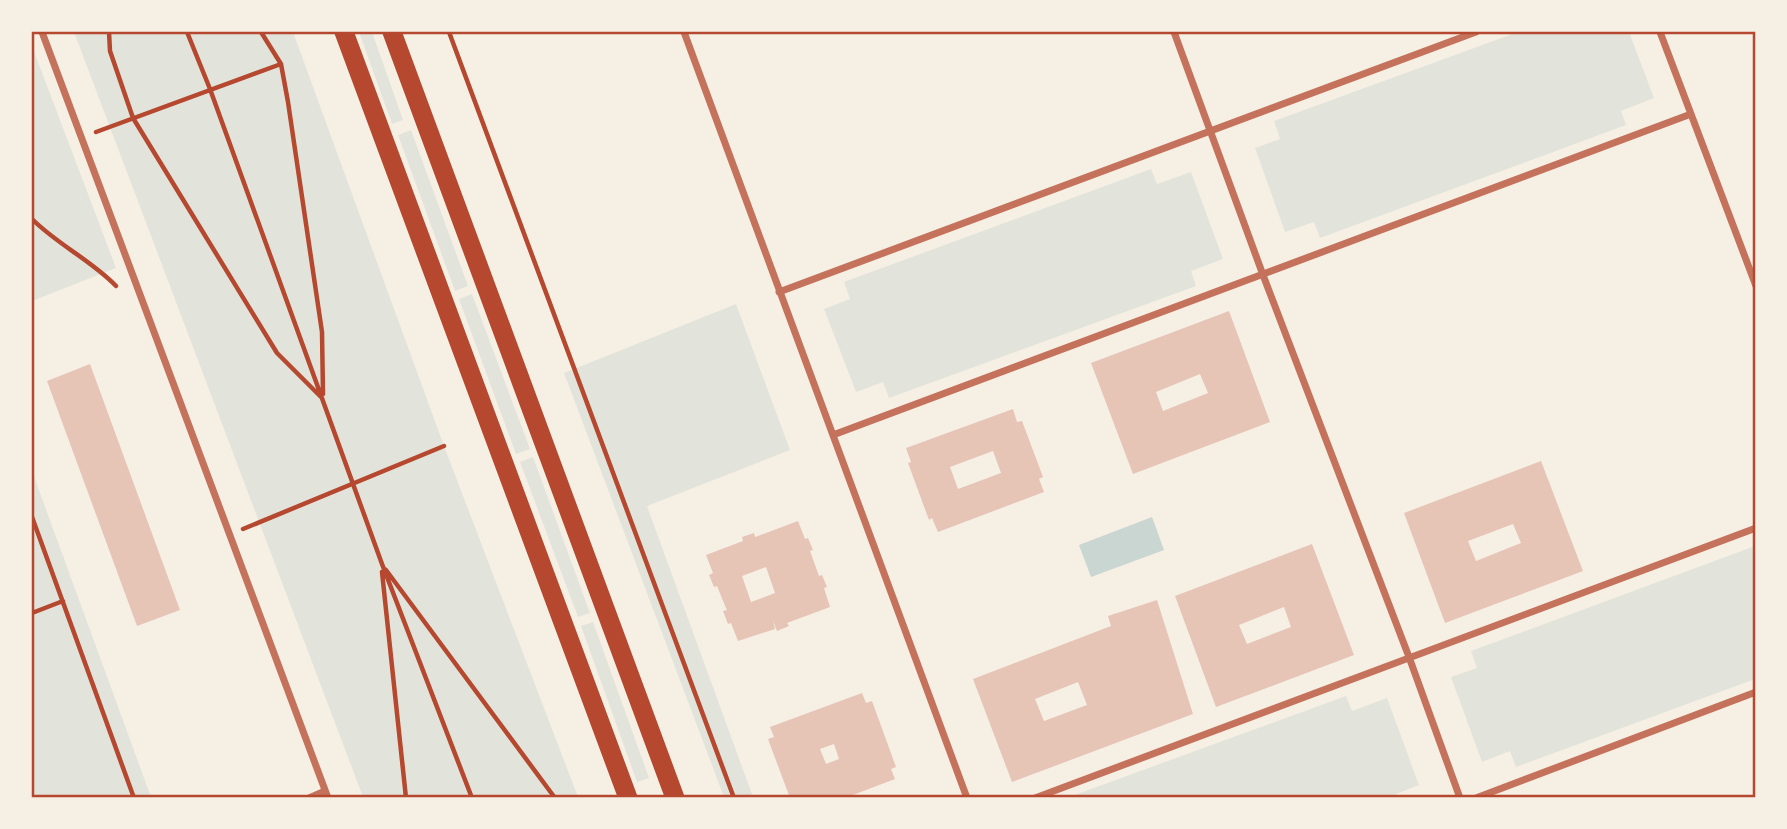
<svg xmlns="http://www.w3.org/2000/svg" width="1787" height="829" font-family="'Titillium Web',sans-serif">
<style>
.green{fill:#e2e4dc}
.water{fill:#c9d6d2}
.building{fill:#e6c5b7;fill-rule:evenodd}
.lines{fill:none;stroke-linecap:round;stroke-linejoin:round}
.path{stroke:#b5482f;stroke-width:4.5}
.minor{stroke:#c5725c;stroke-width:7}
.trunk{stroke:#b5482f;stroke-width:19}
.neatline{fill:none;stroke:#b5482f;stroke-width:2.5}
</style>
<rect width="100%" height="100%" fill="#f6efe4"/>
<path class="green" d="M74 32H293L444 446 578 797H363Z
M359 32H372L403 120 392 124Z
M1518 32H1629L1654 98 1621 111 1626 125 1320 238 1314 222 1285 232 1255 148 1280 139 1274 121Z
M32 46 116 268 32 301Z
M411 130 468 286 455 291 398 135Z
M1151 169 1157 184 1191 172 1223 259 1191 271 1196 286 889 398 883 382 856 392 824 309 850 299 844 282Z
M472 294 530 449 516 454 459 299Z
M736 304 790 450 647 506 753 797H724L564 373Z
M533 457 590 613 578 617 520 462Z
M32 471 151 797H32Z
M1755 546V679L1516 767 1510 751 1482 762 1451 677 1477 668 1471 651Z
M593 622 649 778 637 782 581 626Z
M1346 696 1352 711 1387 698 1419 785 1386 798 1069 797Z"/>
<path class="water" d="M1152 517 1164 550 1091 577 1079 545Z"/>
<path class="building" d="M1229 311 1270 422 1133 474 1091 363ZM1200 374 1208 393 1163 411 1156 392Z
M90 364 180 610 137 626 47 381Z
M1013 409 1017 422 1022 421 1043 477 1039 479 1044 492 938 532 932 518 929 520 908 463 911 462 906 448ZM993 451 1001 473 958 489 950 467Z
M1541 461 1583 571 1445 623 1404 513ZM1513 524 1521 543 1476 561 1468 541Z
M798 521 805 539 808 538 813 550 810 551 819 576 822 575 827 587 824 588 830 607 787 623 789 626 777 631 773 621 775 629 738 641 731 623 728 624 723 611 727 610 726 608 717 586 714 587 709 575 713 573 706 555 743 541 742 537 754 533 755 537ZM766 567 775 593 751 602 742 576Z
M1312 544 1354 655 1216 707 1175 596ZM1284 607 1291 627 1247 644 1239 625Z
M1157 600 1193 714 1012 782 973 679 1111 626 1108 616ZM1078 682 1087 705 1044 721 1035 699Z
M862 693 866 703 872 701 896 767 891 769 895 779 845 798H790L768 739 774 737 770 727ZM834 744 839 759 826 764 820 749Z"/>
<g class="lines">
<path class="path" d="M109 32 110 51 133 118 277 353 322 398
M187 32 210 89 382 564 472 798
M261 32 281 64 288 102 322 332 323 394
M449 32 734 798
M96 132 281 64
M32 219C58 245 91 260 116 286
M32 517 134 798
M243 529 444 446
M386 570 555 798
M382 572 406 798
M32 613 63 601"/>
<path class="minor" d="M42 32 328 798
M684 32 967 798
M1174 32 1263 275 1409 657 1460 798
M1660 32 1756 286
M779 292 1476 32
M833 435 1691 114
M309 798 325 791
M1035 798 1756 528
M1476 798 1756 692"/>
<path class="trunk" d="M344 32 628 798
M392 32 675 798"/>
</g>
<rect width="1787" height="829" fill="none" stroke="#f6efe4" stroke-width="66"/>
<rect x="33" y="33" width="1721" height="763" class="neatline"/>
</svg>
